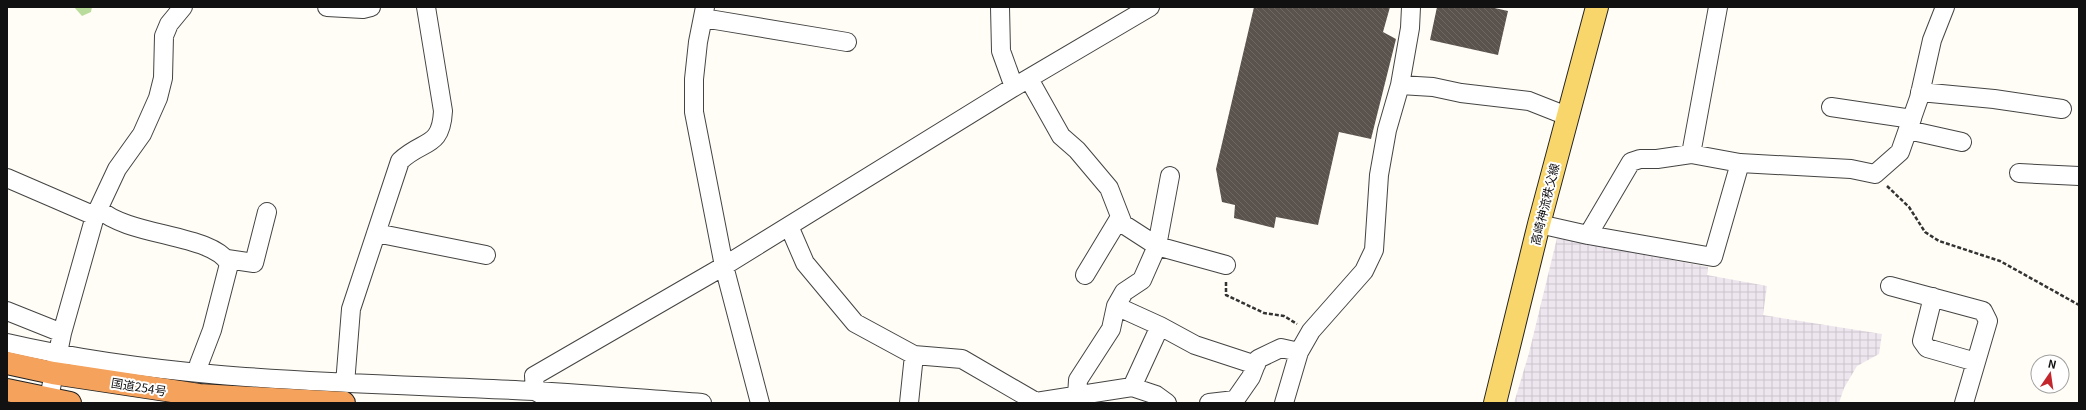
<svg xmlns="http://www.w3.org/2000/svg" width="2086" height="410" font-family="Georgia,'Noto Sans JP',serif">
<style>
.industrial{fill:url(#industrial-grid)}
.forest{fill:url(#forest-crowns)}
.building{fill:url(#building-back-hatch)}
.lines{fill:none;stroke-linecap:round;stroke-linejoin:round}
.minor-casing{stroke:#444;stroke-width:20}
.major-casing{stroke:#222;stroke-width:24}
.highway-casing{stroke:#222;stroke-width:24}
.path{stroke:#333;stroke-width:2.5;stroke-dasharray:4 2;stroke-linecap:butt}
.minor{stroke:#fff;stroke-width:18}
.major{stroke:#f9d66b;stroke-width:22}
.highway{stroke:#f5a25d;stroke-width:22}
.labels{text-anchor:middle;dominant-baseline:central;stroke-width:4;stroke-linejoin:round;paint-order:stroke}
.street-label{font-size:12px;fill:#111;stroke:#fff}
</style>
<defs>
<pattern id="industrial-grid" width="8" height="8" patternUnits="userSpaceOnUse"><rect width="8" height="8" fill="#eee6ef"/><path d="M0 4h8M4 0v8" fill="none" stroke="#cbc4cc"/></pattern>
<pattern id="forest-crowns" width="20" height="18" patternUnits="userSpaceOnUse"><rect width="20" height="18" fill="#b9dc9c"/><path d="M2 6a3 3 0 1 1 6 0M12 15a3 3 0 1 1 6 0" fill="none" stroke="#9ebc85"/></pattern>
<pattern id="building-back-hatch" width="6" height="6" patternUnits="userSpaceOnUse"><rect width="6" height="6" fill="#5a524d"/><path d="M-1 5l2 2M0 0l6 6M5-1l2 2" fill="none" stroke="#6d6662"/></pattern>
</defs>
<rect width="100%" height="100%" fill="#fffdf5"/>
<path class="industrial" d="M1557 238 1708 267 1707 275 1767 286 1763 315 1882 334 1879 354 1857 366 1844 388 1839 403H1514L1529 353Z"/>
<path class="forest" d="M74 7H92L91 12 82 16Z"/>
<path class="building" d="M1254 7H1390L1383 32 1396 39 1371 139 1339 132 1318 225 1276 217 1274 228 1234 218 1235 205 1222 202 1216 169Z
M1437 7H1490L1508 11 1498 55 1430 40Z"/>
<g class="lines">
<defs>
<path id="minor" d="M327 7 363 9 371 7
M705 7 698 42 694 79V112L724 266 760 403
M1000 7 1001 51 1014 87
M703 18 847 42
M1029 79 1061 136 1077 150 1109 188 1123 224 1157 246 1226 265
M1400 85 1433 87 1461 93 1529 101 1567 116
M1920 92 1994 99 2062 109
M1831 107 1912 119
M1908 130 1962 142
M1691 154 1718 7
M2019 173 2079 176
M7 178 95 216
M99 209C129 237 214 234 229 264L212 330 199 364 198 373
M1539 224 1588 235 1713 257 1740 163
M789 226 805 263 855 323 914 355 962 359 1036 402 1132 387 1156 395 1167 403
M376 233 486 255
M1588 235 1631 162 1640 159H1657L1691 154 1740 163 1851 169 1875 174 1900 152 1919 98 1932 40 1945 7
M227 259 254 263 267 212
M1085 275 1120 217
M1890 286 1983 311 1988 321 1964 403
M1933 297 1922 341 1927 348 1976 362
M1116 306 1160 326 1195 345 1256 365
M7 311 62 333
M7 343C180 383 358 382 534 391 590 394 646 399 702 403
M345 384 351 309 400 161C423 139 441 149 443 111L426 7
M1132 387 1160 326
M1077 396 1078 380 1111 329 1116 306 1124 292 1142 280 1157 246 1170 176
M48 403 62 333 95 216 117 169 142 134 158 98 163 78 164 36 169 24 183 7
M556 403 535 391 534 376 724 266 1014 87 1150 7
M909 403 914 355
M1209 403 1235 400 1251 377 1258 359 1281 348 1299 352
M1284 403 1299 352 1311 331 1364 271 1374 250 1379 175 1387 130 1400 85 1410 28 1411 7"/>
<path id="major" d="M1495 403 1539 224 1597 7"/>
<path id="highway" d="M7 363 53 373 199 395 344 403
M7 390 70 403"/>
</defs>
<use href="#minor" class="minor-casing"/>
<use href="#major" class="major-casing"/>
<use href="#highway" class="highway-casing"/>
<path class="path" d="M1887 186 1909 207 1925 232 1939 241 2000 261 2079 305
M1226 282V295L1264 313 1284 316 1297 324"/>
<use href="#minor" class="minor"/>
<use href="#major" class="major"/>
<use href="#highway" class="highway"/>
</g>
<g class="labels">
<g class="street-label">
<text transform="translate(1544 204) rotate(-76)">高崎神流秩父線</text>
<text transform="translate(139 386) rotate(9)">国道254号</text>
</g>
</g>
<rect width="2086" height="410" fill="none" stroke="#111111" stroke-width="16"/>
<g transform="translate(2050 374) rotate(13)"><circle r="19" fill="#ffffff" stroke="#a0a0a0"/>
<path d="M0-3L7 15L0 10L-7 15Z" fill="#c4262e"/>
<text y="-6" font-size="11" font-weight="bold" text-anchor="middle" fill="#111111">N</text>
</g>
</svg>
